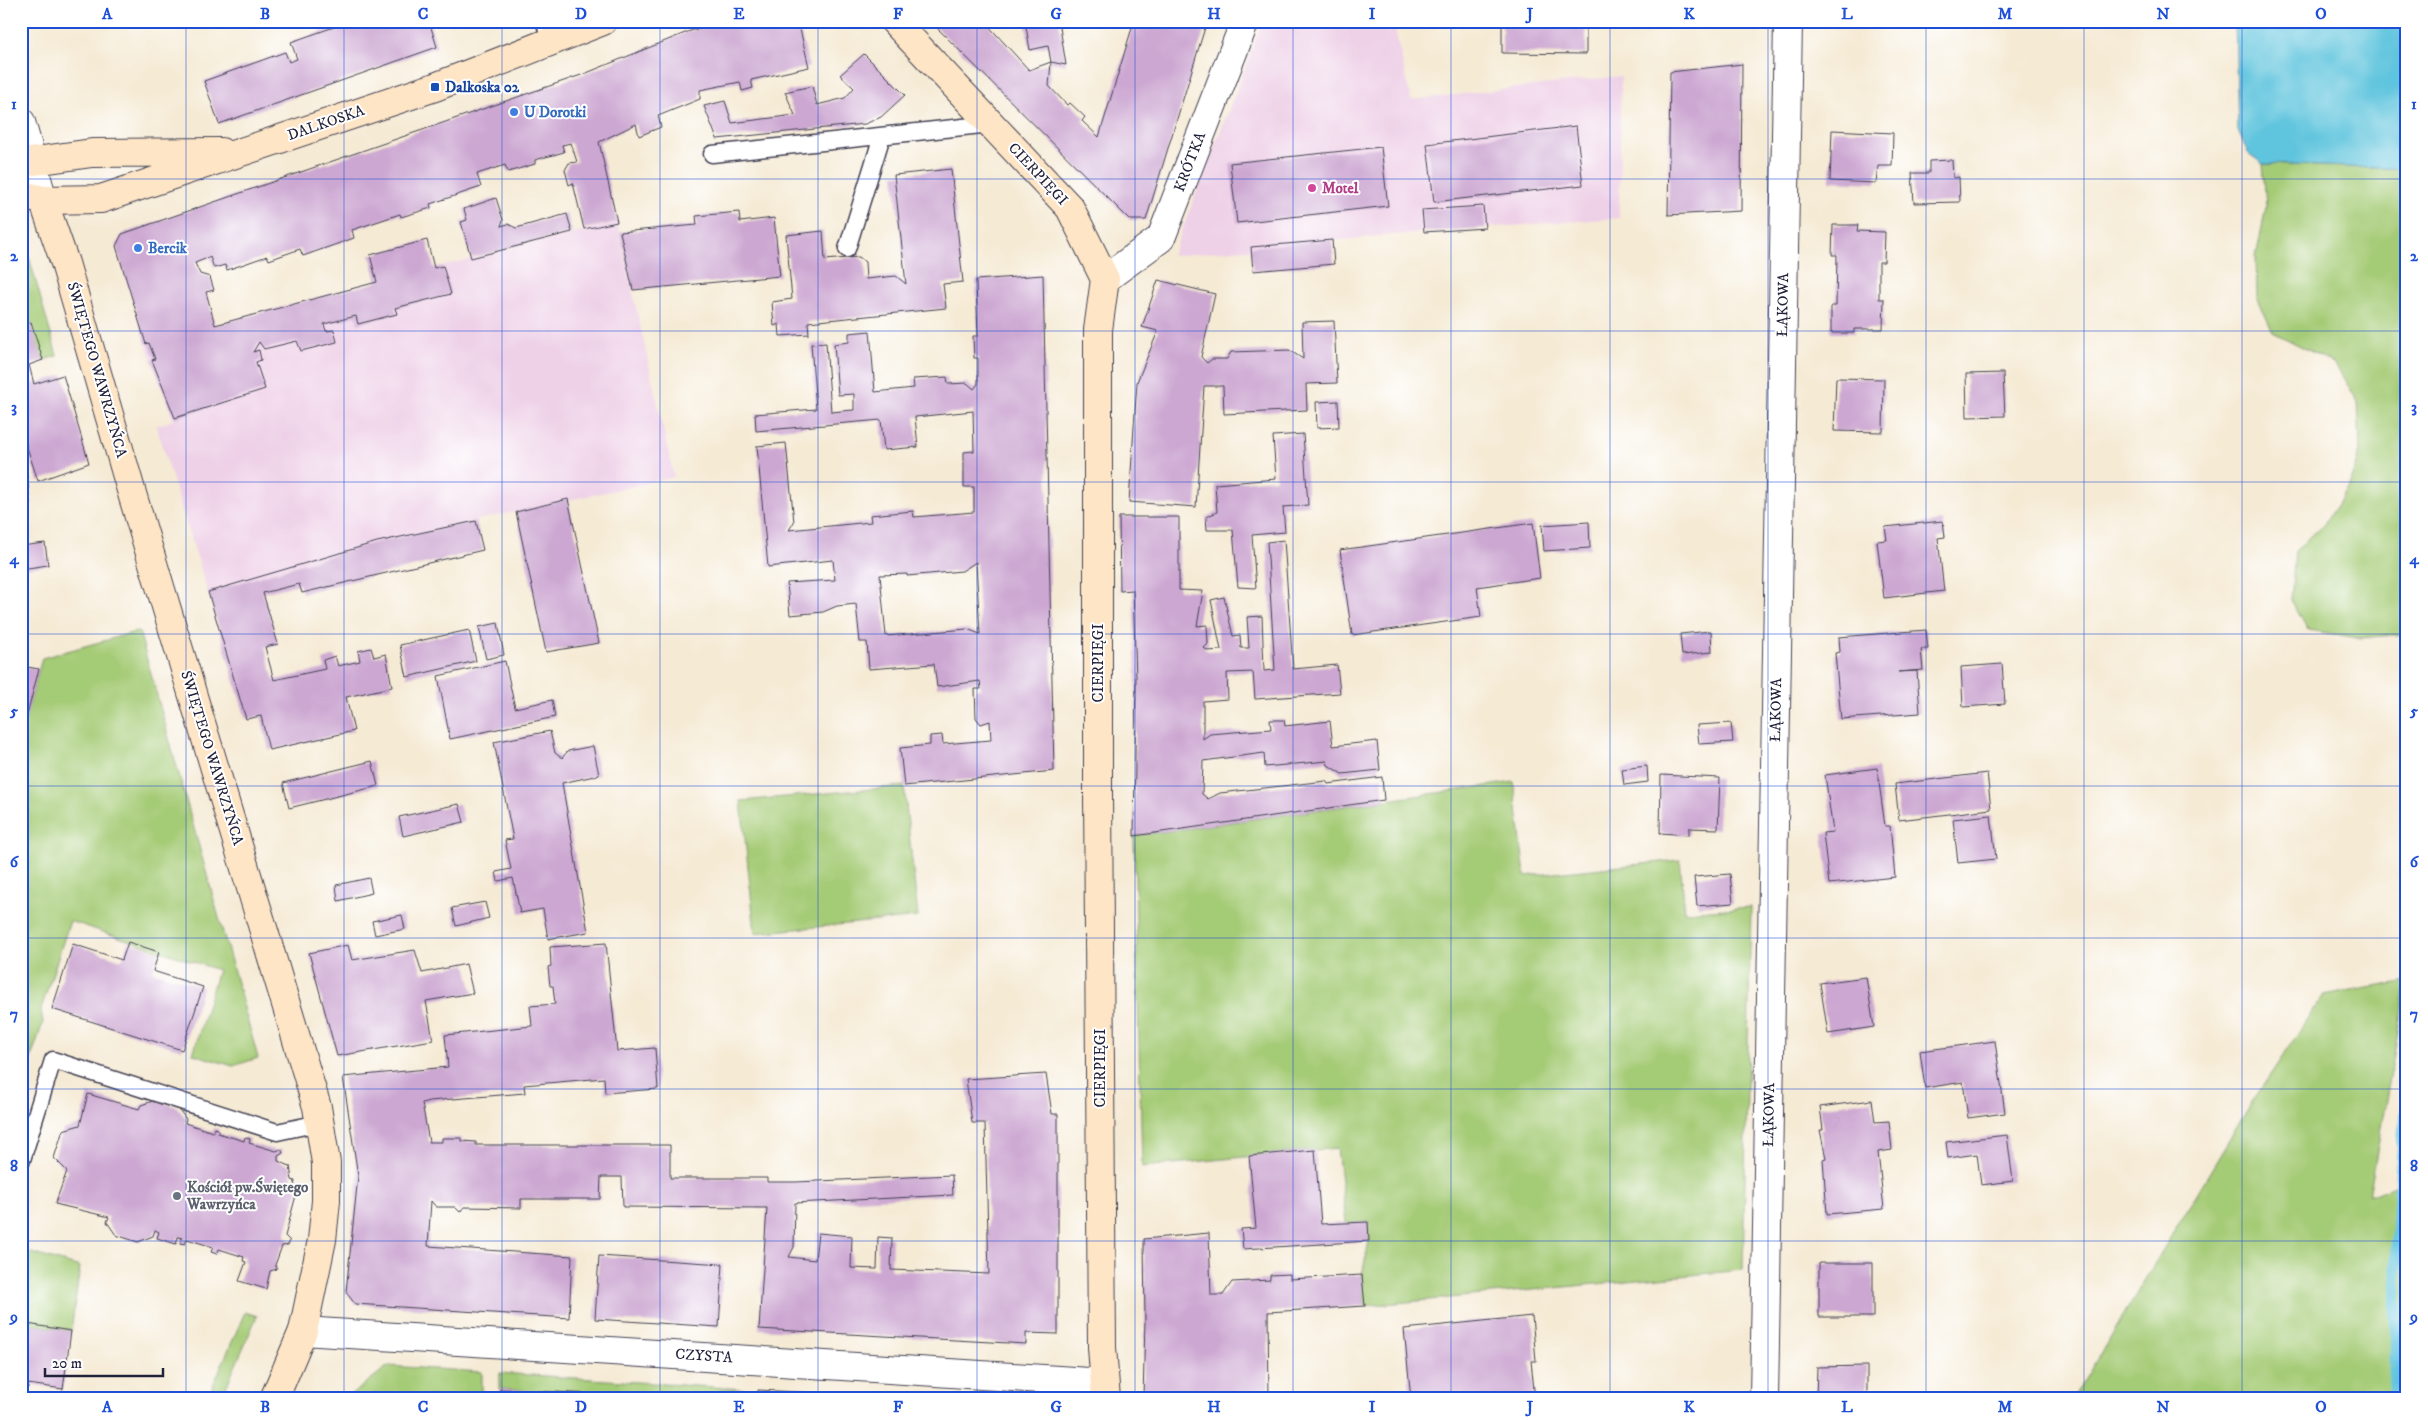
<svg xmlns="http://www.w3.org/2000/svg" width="2428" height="1420" font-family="'IM FELL DW Pica',serif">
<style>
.built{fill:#eed0e7}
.green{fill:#a4cb75;stroke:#637658}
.water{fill:#5fc4dd;stroke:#40738c}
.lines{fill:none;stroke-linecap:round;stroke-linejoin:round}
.stream{stroke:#5fc4dd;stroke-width:11}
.building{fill:#cca7d2;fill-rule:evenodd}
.lane-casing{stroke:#424052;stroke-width:19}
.street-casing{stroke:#424052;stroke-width:30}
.secondary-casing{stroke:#424052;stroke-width:30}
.lane{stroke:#fff;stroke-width:16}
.street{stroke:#fff;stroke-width:28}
.secondary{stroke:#fee5c5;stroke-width:28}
.grid{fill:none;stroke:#1d4ed8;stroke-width:1;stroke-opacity:0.55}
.transit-dot{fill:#1a4fb4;stroke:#fff;stroke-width:2}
.shop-dot{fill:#3f7fe0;stroke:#fff;stroke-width:2}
.hotel-dot{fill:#d1479c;stroke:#fff;stroke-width:2}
.worship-dot{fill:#6b7280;stroke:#fff;stroke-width:2}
.labels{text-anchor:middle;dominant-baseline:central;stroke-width:4;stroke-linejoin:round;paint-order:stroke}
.transit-label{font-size:15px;font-weight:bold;fill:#164399;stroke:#fff;text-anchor:start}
.shop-label{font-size:15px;font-weight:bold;fill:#366cbe;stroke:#fff;text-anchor:start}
.street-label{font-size:15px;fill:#22223b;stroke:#fff}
.hotel-label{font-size:15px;font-weight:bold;fill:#b23c85;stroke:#fff;text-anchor:start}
.worship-label{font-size:15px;font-weight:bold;fill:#5b616d;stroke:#fff;text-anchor:start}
.neatline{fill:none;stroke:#1d4ed8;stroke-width:2}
.grid-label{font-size:16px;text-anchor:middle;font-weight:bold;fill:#1d4ed8}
</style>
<rect width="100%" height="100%" fill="#fff"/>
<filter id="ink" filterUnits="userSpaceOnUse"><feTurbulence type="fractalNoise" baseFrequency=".02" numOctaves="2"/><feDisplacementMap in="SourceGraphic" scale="10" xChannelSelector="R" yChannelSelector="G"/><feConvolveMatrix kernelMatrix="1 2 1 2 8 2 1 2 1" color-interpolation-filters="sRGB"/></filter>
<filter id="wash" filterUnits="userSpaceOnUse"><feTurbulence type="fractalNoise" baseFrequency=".0096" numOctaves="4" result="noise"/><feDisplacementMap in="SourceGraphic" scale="20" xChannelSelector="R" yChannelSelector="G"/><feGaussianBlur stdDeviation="1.12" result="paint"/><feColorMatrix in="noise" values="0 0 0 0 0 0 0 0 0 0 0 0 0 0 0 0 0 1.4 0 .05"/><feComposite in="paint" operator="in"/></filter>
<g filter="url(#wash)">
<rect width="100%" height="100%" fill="#f5ead4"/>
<path class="built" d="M1263 21H1393L1411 100 1621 76 1619 218 1424 232 1172 256Z
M617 222 674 477 377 542 208 592 156 426 173 420 146 344 388 280Z"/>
<path class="green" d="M2263 164 2407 169V634L2359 638 2308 630 2291 600 2295 551 2324 524 2348 489 2360 451 2358 402 2335 364 2273 332 2257 298 2256 257 2266 207Z
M21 247 29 257 57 356 43 360 21 325Z
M139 631 258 1058 233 1066 193 1054 218 970 70 921 41 1009 43 1023 27 1069 21 1067V735L42 658Z
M1514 782 1525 876 1680 860 1685 912 1751 907 1743 1270 1365 1306 1362 1275 1369 1241 1368 1222 1346 1223 1337 1148 1142 1167 1134 836Z
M904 786 918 917 755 933 741 801Z
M2407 981 2369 1196 2399 1184 2407 1186V1399H2073L2252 1102 2323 996Z
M21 1250 80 1267 71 1331 21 1323Z
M245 1312 257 1316 221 1399H207Z
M388 1366 482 1372V1399L373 1394 365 1396 366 1399H346Z
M500 1373 758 1390V1399H674L500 1389Z"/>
<path class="water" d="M2235 21H2407V169L2263 164 2248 153 2238 130Z"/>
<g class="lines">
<path class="stream" d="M2395 1399C2395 1301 2395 1203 2407 1106"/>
</g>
<g id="blocks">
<path class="building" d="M351 21H429L437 47 219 124 204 81 285 52 289 62 297 59 291 42Z
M729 21H798L809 67 751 80 753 88 742 91 740 82 700 90V99L658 116 661 127 639 136 636 124 599 142 617 222 584 229 573 183 569 185 565 170 569 163 577 162 571 143 562 145 564 152 535 160V164L508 172 505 165 477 174 481 187 430 204 431 208 401 217 400 214 352 230 354 238 303 256 300 249 269 260 267 256 227 270 225 265 214 268 210 257 195 263 200 274 210 277 214 290 206 292 215 325 377 282 370 255 427 240 434 268 443 266 451 294 395 308 397 314 358 324 356 316 324 324 326 331 334 330 337 342 301 351 297 341 264 349 259 342 253 352 259 350 261 360 256 362 265 389 175 418 152 360 155 359 149 343 146 344 116 246 122 234 584 74 690 31Z
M930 21H984L1029 70 1051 62 1048 46 1030 50 1025 21H1059L1066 65 1051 62 1049 86 1067 105 1070 103 1085 117 1082 121 1099 137 1134 21H1207L1146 220H1130Z
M1502 21 1586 22V54L1502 53Z
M864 54 905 95 881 117 865 124 717 139 704 106 725 101 732 123 795 115 785 92 812 86 817 105 845 98 854 88 840 75Z
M1742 64 1741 211 1668 215 1670 72Z
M1576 126 1583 185 1434 202 1427 144Z
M1832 130 1893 133 1892 166H1878L1876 183 1830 181Z
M1381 147 1388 206 1237 223 1230 163Z
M1952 160 1953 178 1959 177 1960 202 1914 203 1912 173H1929V161Z
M951 169 963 282 943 284 946 308 808 322 809 334 780 336 779 324 774 326 772 302 792 299 786 235 823 231 825 260 859 257 865 262 866 279 896 276 906 284 894 175Z
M496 198 503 220 501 226 508 224 516 228 567 214 572 232 471 258 461 222 467 220 464 209Z
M1483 206 1485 228 1424 232 1422 210Z
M739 212 740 222 774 218 780 276 633 290 620 232 697 225 696 216Z
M1833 225H1858L1857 231 1885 232 1884 262H1879V299H1884L1883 329H1854V333H1831V306H1836L1837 255H1832Z
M1332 240 1334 264 1253 271 1251 247Z
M1043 275 1054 771 904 786 900 748 930 745V736L942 735 943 744 991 740 990 721 981 724 976 718 975 689H981L980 681 937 687 934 664 869 669 867 642H860L856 604 837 606 823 612 790 615 787 583 835 580 833 560 768 567 757 446 786 443 794 522 789 530 871 522 870 515 913 511 914 517 974 512V487H964V452L974 451 973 411 915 417 918 447 884 450 881 420 756 431 755 414 816 409 811 344 826 343 831 412 854 410V394L838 395 834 344 849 342V333L870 331 875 392 914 388 913 379 947 377 948 384 967 383 974 389 978 384V358H974L973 336H978L976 280ZM976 562 980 634 967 629 886 636 880 575 907 574V576L962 571Z
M1158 280 1215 294 1201 357 1207 363 1212 359H1227L1231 352 1289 350 1303 359 1302 322 1334 321 1337 383 1306 384 1307 410 1224 414 1223 386H1204L1196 507 1129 502 1137 382 1158 331 1142 327Z
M31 322 43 360 29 365 34 384 63 375 89 463 38 481 21 429V325Z
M2003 373 2005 416 1967 417 1966 374Z
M1836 378 1884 379 1883 432 1834 431Z
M1338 401 1339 427 1317 428 1316 402Z
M1303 434 1308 505 1283 507 1285 532 1252 535 1256 588 1238 587 1233 530H1207L1206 517 1217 512 1215 484 1276 479 1273 436Z
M27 476 30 504 21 505V477Z
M568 499 599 643 546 652 516 512Z
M1119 517H1179V590L1203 591 1197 626 1207 625 1208 644 1204 648 1208 651 1221 650 1211 600 1224 597 1233 636 1240 635 1241 648H1249L1247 617 1262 616 1264 671 1275 670 1267 542 1284 540 1293 669 1337 665 1340 693 1255 699 1253 672 1227 673 1228 699 1203 701V739L1210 734 1271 729 1270 720H1284L1285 726 1330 721 1333 746 1377 741 1380 770 1342 774 1328 765 1327 761 1265 767 1264 753 1203 761 1202 794 1208 799 1220 793 1326 781 1328 784 1382 777 1384 800 1134 836 1136 678 1133 590 1120 591Z
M476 521 483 550 302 593 299 584 263 593 278 644 265 647 274 680 325 669 323 660 335 656 338 666 360 661 358 651 371 648 374 657 386 654 392 687 346 697 354 731 269 750 261 716 246 719 208 592 377 542Z
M1943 521 1945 537 1938 538 1944 591 1884 598 1877 541 1887 540 1885 527Z
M1589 522 1590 548 1544 551 1542 525Z
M1533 523 1540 578 1477 587 1481 617 1352 635 1340 550Z
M45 543 48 565 21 569V546Z
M498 623 504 655 486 659 479 627Z
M469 630 476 661 407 677 400 645Z
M1926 630 1928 649H1921L1923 670 1898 672 1917 671 1920 713 1841 719 1835 653 1840 652 1839 637Z
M1711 631 1712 652 1682 655 1680 634Z
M505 661 515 708 552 700 555 717 450 739 438 676Z
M2002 664 2005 704 1963 707 1961 667Z
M21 666 39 669 22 733H21Z
M1731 723 1733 742 1699 744 1697 725Z
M550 731 555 753 562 758 568 751 593 746 599 775 562 783 588 932 548 939 543 909 520 913 513 878 498 881 496 872 511 869 505 840 513 839 494 742Z
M372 761 378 786 289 808 283 783Z
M1647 766 1648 782 1624 785 1622 769Z
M1877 768 1885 826H1890L1895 877 1829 884 1823 833 1833 832 1825 775Z
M1987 773 1991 809 1899 820 1895 784Z
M1661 775 1720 778 1718 829 1689 828V835L1660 833Z
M459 804 464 822 403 836 399 817Z
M1991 815 1996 859 1958 863 1953 819Z
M1730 874 1733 903 1697 906 1694 877Z
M369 878 372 893 338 901 336 885Z
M485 902 489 918 456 926 452 908Z
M402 915 405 929 375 935 372 921Z
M128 942 159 952 153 971 203 987 182 1050 52 1009 73 944 122 960Z
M606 943 617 1051 655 1048 658 1089 605 1093 604 1078 524 1085 525 1093 429 1101 422 1103 429 1142H442V1138H462V1141L476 1142V1145H670V1178H767V1182H796L952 1175 953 1195 795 1203 794 1247 789 1257 815 1260 818 1233 852 1236 851 1268 877 1269 878 1237 892 1238 891 1270 989 1274 985 1123H972L966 1079 1046 1074 1052 1114H1058V1334L1026 1333V1344L759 1329 767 1208 623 1207 622 1177H601L600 1199H521V1208L464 1207 460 1212 455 1207H436L431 1201 428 1246 572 1256 569 1318 355 1304 346 1292 358 1176 343 1077 448 1067 445 1035 532 1026 530 1006 555 1004 553 986H550L548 967 551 966 550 947Z
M348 945 352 960 415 950 422 973 466 964 473 993 426 1001 433 1040 337 1056 309 953Z
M1866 977 1874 1027 1828 1034 1820 983Z
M1995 1041 2005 1113 1968 1118 1963 1082 1925 1088 1920 1051Z
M21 1067 27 1069 22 1087H21Z
M88 1094 139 1109 141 1105 156 1100 177 1107 186 1119 185 1123 213 1132 214 1128 219 1130 218 1133 244 1141 245 1137 250 1139 249 1143 276 1151 281 1149 283 1153 278 1156V1161L290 1166 292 1180 295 1181 294 1187 298 1188 285 1236 290 1241 288 1245 282 1246 275 1265 277 1269 270 1271 266 1289 239 1281 246 1262 243 1261 244 1257 219 1249 217 1254 211 1252 213 1247 187 1239 185 1244 180 1243 182 1238 178 1237 176 1244 157 1238 159 1232 155 1230 153 1236 138 1242 116 1235 107 1222 109 1217 55 1204 67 1171 54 1158 63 1130 80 1125Z
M1872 1100 1875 1122 1889 1121 1892 1150 1878 1152 1884 1209 1827 1214 1823 1159 1826 1158 1820 1130H1823L1820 1107Z
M2007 1135 2013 1181 1981 1185 1977 1154 1948 1158 1946 1142Z
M1315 1150 1321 1224 1368 1222 1369 1241 1243 1249 1241 1229 1256 1228 1249 1156Z
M1209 1233 1211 1295H1223L1232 1282 1270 1280V1275L1290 1274V1279L1362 1275 1365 1306 1268 1312 1269 1399H1143L1145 1320 1144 1239Z
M599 1256 723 1264 719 1327 595 1319Z
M1819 1263H1873V1317H1819Z
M1532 1316 1536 1361H1531L1535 1399H1411L1404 1329Z
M21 1323 71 1331 63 1389 28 1384V1388L21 1387Z
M1867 1366V1399H1816L1817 1367Z
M500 1389 647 1397V1399H499Z
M758 1390 898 1397V1399H758Z
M373 1394 431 1397V1399H366L364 1396Z"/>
</g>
</g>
<g filter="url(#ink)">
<use href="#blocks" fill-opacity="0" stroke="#424052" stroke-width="1"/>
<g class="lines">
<defs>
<path id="lane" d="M544 21 551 41
M712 154 991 124
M847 249 882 136
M21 1163 53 1060 277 1132 319 1123"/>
<path id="street" d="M21 122 43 200
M1105 279 1161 238 1245 21
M303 1331 1104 1383 1097 1399
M1764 1399 1788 21"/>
<path id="secondary" d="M894 21 1070 208 1105 279 1098 330V794L1102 1347 1106 1399
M21 163 92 153 221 152
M21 195 43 200 101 199 435 87 603 21
M43 200 65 263 133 497 317 1107 326 1163V1201L322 1240 303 1331 274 1399"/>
</defs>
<use href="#lane" class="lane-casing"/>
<use href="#street" class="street-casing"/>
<use href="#secondary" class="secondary-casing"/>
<use href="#lane" class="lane"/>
<use href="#street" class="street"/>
<use href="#secondary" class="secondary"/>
</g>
</g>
<path class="grid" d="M186 21V1399M344 21V1399M502 21V1399M660 21V1399M818 21V1399M977 21V1399M1135 21V1399M1293 21V1399M1451 21V1399M1610 21V1399M1768 21V1399M1926 21V1399M2084 21V1399M2242 21V1399M21 179H2407M21 331H2407M21 482H2407M21 634H2407M21 786H2407M21 938H2407M21 1089H2407M21 1241H2407"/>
<rect class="transit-dot" x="430" y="82" width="10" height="10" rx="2.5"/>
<g class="shop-dot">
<circle cx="514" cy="112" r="5"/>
<circle cx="138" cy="248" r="5"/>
</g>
<circle class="hotel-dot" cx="1312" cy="188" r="5"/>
<circle class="worship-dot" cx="177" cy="1196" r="5"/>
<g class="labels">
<g class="transit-label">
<text x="445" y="87">Dalkoska 02</text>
</g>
<g class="shop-label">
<text x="524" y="112">U Dorotki</text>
<text x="148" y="248">Bercik</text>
</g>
<g class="street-label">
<text transform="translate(326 123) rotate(-19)">DALKOSKA</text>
<text transform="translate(1190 162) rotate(-69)">KRÓTKA</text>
<text transform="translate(1038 174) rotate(47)">CIERPIĘGI</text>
<text transform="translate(1783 305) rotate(-89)">ŁĄKOWA</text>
<text transform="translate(97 370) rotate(74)">ŚWIĘTEGO WAWRZYŃCA</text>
<text transform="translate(1098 663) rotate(-90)">CIERPIĘGI</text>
<text transform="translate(1776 710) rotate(-89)">ŁĄKOWA</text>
<text transform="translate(212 758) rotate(73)">ŚWIĘTEGO WAWRZYŃCA</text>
<text transform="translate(1100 1068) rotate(-90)">CIERPIĘGI</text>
<text transform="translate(1769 1115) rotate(-89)">ŁĄKOWA</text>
<text transform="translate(704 1356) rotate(4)">CZYSTA</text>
</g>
<g class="hotel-label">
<text x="1322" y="188">Motel</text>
</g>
<g class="worship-label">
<text x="187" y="1187">Kościół pw.Świętego<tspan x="187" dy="17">Wawrzyńca</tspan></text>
</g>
</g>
<rect width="2428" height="1420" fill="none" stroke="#fff" stroke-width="55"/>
<path d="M45 1368v8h118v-8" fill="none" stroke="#22223b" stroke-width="2.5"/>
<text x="52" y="1368" font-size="15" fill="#22223b" stroke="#ffffff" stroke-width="4" paint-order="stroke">20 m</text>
<rect x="28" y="28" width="2372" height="1364" class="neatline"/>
<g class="grid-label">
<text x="107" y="19">A</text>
<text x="265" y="19">B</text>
<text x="423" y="19">C</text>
<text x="581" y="19">D</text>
<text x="739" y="19">E</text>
<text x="898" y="19">F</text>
<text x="1056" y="19">G</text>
<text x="1214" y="19">H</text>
<text x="1372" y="19">I</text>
<text x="1530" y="19">J</text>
<text x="1689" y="19">K</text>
<text x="1847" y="19">L</text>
<text x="2005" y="19">M</text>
<text x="2163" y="19">N</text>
<text x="2321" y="19">O</text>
<text x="14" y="109">1</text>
<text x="2414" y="109">1</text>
<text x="14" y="261">2</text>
<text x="2414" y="261">2</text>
<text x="14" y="412">3</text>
<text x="2414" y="412">3</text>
<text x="14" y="564">4</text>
<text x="2414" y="564">4</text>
<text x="14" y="716">5</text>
<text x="2414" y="716">5</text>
<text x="14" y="867">6</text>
<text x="2414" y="867">6</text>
<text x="14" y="1019">7</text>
<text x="2414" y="1019">7</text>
<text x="14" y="1171">8</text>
<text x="2414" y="1171">8</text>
<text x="14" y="1322">9</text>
<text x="2414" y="1322">9</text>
<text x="107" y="1412">A</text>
<text x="265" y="1412">B</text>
<text x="423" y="1412">C</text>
<text x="581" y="1412">D</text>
<text x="739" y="1412">E</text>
<text x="898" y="1412">F</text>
<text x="1056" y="1412">G</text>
<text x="1214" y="1412">H</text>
<text x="1372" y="1412">I</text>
<text x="1530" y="1412">J</text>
<text x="1689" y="1412">K</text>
<text x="1847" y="1412">L</text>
<text x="2005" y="1412">M</text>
<text x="2163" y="1412">N</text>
<text x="2321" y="1412">O</text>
</g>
</svg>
